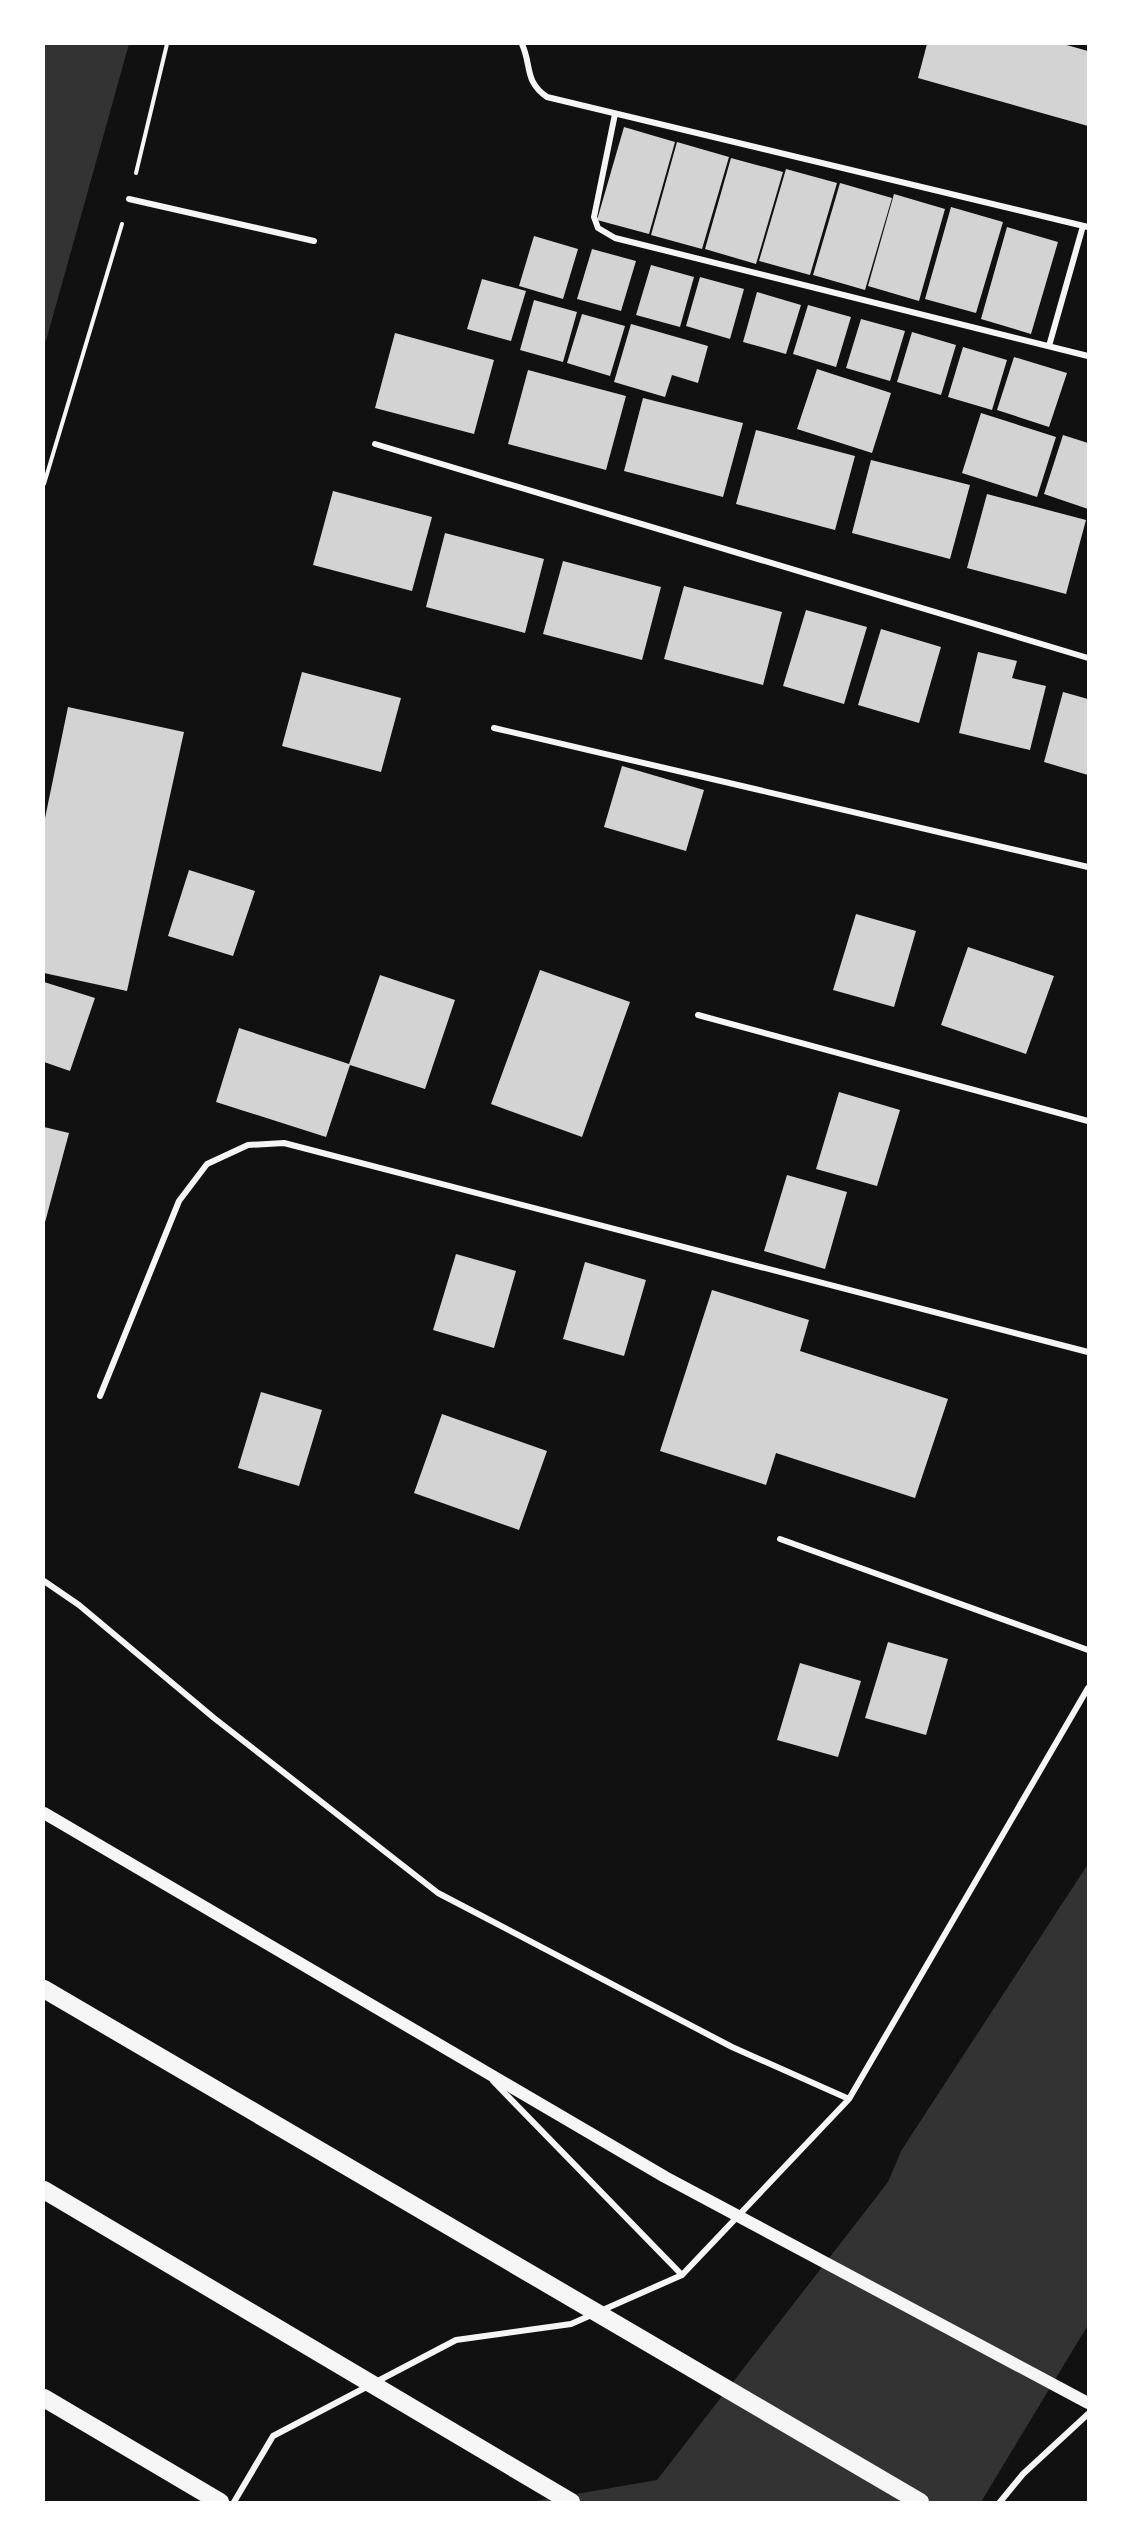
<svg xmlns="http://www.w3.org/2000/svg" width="1132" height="2546" font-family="Karla,sans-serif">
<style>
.water{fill:#333}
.building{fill:#d3d3d3}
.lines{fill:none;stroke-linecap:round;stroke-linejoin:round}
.path{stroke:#f5f5f5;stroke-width:4}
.minor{stroke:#f5f5f5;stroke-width:6}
.secondary{stroke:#f5f5f5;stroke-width:12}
.motorway{stroke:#f5f5f5;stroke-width:18}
</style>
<rect width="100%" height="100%" fill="#111"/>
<path class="water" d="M44 44H129L44 348Z
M1088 1864V2325L981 2502H530L657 2480 888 2182 901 2151Z"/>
<path class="building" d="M927 44H1063L1088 51V126L918 78Z
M624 127 675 142 649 234 597 220Z
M677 142 729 157 702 249 651 235Z
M731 158 783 172 756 264 705 249Z
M786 169 837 183 810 275 759 261Z
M840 183 892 198 865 290 813 275Z
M894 194 945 209 919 301 868 286Z
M951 207 1003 222 976 313 925 299Z
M1007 227 1058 242 1031 334 981 319Z
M534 236 578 249 563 299 519 286Z
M592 249 636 261 621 311 577 299Z
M651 265 694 277 680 327 636 315Z
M700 277 744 289 730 339 686 326Z
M482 279 526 291 511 341 467 329Z
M757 292 801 305 786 354 743 342Z
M534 300 577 312 563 362 520 350Z
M808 305 851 317 836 367 793 354Z
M582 314 625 326 610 376 567 363Z
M861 319 905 331 890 381 846 368Z
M631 324 708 346 698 383 672 375 665 397 614 382Z
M912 332 956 345 941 395 897 382Z
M395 333 494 360 474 434 375 408Z
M963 347 1007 360 992 410 948 397Z
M1014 357 1067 373 1049 427 997 410Z
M817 369 891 393 872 453 797 429Z
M528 370 626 396 606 470 508 444Z
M643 398 743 423 723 497 624 471Z
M981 413 1056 437 1037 497 962 473Z
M756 430 855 456 835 530 736 504Z
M1063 435 1088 443V509L1044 494Z
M871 460 970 485 950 559 852 533Z
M333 491 432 517 412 591 313 565Z
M987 494 1086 520 1066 594 967 568Z
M445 533 544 559 525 633 426 607Z
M563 561 661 587 642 660 543 634Z
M684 586 782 612 763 685 664 659Z
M806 610 867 627 844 704 783 686Z
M881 629 941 647 919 723 858 705Z
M978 652 1017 661 1012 678 1046 686 1030 750 959 733Z
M302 672 401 698 381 772 282 746Z
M1063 692 1088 699V775L1044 762Z
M68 707 184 732 127 991 44 973V823Z
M622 766 704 790 686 851 604 827Z
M189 870 255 891 233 956 168 936Z
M856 914 916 931 894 1007 833 990Z
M968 947 1054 976 1026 1054 941 1025Z
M540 970 630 1002 582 1137 491 1104Z
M380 975 455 1000 425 1089 350 1065 326 1137 216 1102 239 1028 349 1064Z
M44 982 95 998 70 1071 44 1062Z
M839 1092 900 1110 877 1186 816 1169Z
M44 1127 69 1133 44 1226Z
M787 1175 847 1192 825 1269 764 1251Z
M456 1254 516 1271 494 1348 433 1330Z
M585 1262 646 1280 624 1356 563 1339Z
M712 1290 809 1320 800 1351 948 1399 915 1498 776 1453 766 1485 660 1451Z
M261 1392 322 1410 299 1486 238 1468Z
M442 1414 547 1451 519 1530 414 1493Z
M888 1642 948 1659 926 1735 865 1718Z
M800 1663 861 1681 838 1757 777 1740Z"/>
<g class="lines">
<path class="path" d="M136 173 167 44
M44 484 122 224"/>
<path class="minor" d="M522 44C532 66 524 81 547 97L1088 227
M615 114 594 217 598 228 615 238 1088 356
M129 199 314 241
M1049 346 1083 226
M375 444 1088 658
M494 728 1088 867
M698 1015 1088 1121
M100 1396 179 1201 207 1164 248 1145 284 1143 1088 1352
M780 1539 1088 1650
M44 1581 79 1605 214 1718 438 1893 732 2047 849 2099 1088 1688
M493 2081 682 2275
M234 2502 273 2436 456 2340 571 2324 682 2275 849 2099
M1000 2502 1023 2474 1088 2414"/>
<path class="secondary" d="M44 1813 665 2177 1088 2403"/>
<path class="motorway" d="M44 1989 920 2502
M44 2190 571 2502
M44 2398 220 2502"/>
</g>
<rect width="1132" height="2546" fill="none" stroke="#ffffff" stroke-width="90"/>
</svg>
